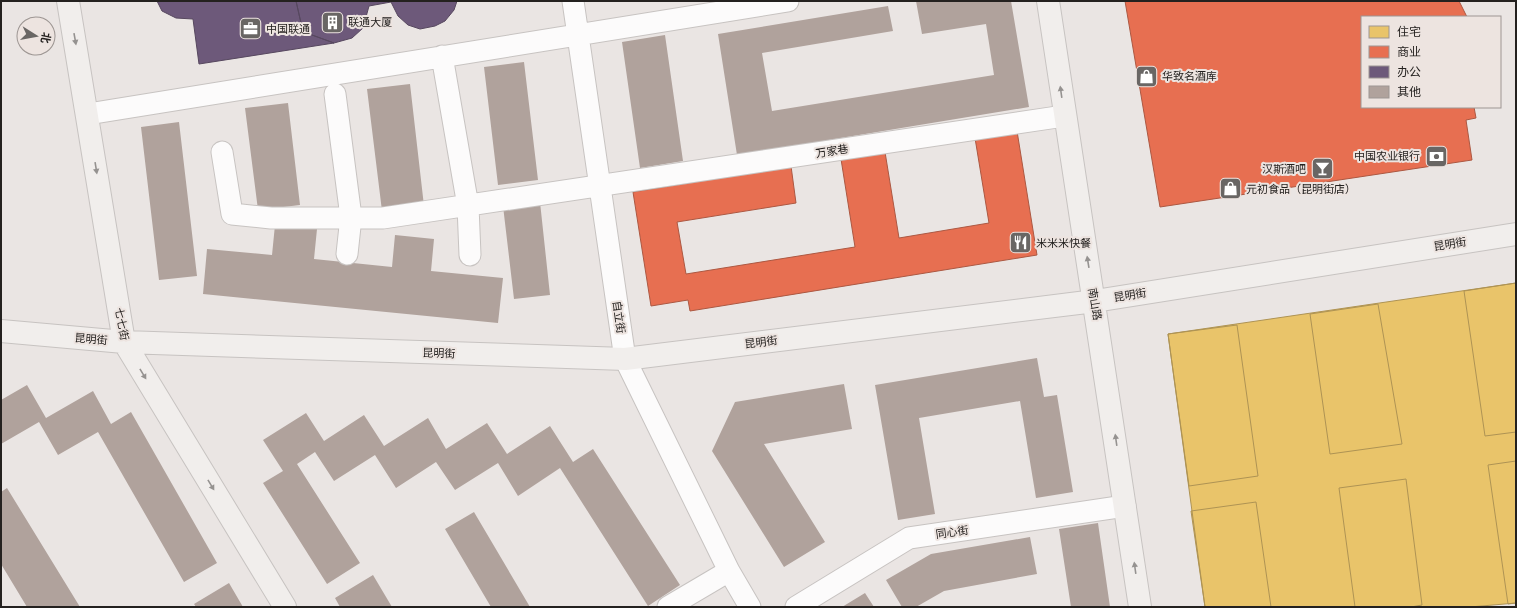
<svg xmlns="http://www.w3.org/2000/svg" width="1517" height="608" font-family="Ubuntu,'Noto Sans SC',sans-serif">
<style>
.homes{fill:#e9c46a;stroke:#ae9354}
.shops{fill:#e76f51;stroke:#ac5842}
.offices{fill:#6d597a;stroke:#57485f}
.building{fill:#b0a29c}
.lines{fill:none;stroke-linecap:round;stroke-linejoin:round}
.street-casing{stroke:#c7c3c1;stroke-width:23}
.secondary-casing{stroke:#c7c3c1;stroke-width:24}
.street{stroke:#fcfbfb;stroke-width:21}
.secondary{stroke:#f1eeec;stroke-width:22}
.oneway{fill:#959290}
.labels{text-anchor:middle;dominant-baseline:central;stroke-width:4;stroke-linejoin:round;paint-order:stroke}
.poi-label{font-size:11px;fill:#24211f;stroke:#ede4e0;text-anchor:start}
.street-label{font-size:11px;fill:#24211f;stroke:#ede4e0}
</style>
<rect width="100%" height="100%" fill="#eae5e3"/>
<path class="homes" d="M1516 283V432L1485 436 1464 291Z
M1516 283V603L1470 607H1205L1168 334Z
M1378 304 1402 444 1330 454 1310 314Z
M1237 325 1258 476 1189 486 1168 334Z
M1516 461V603L1508 604 1488 465Z
M1406 479 1422 605 1411 607H1355L1339 488Z
M1256 502 1271 607H1205L1191 511Z"/>
<path class="shops" d="M1125 1H1459L1467 17H1362V107H1474L1476 118 1466 120 1472 160 1160 207Z
M1017 131 1037 255 690 311 688 300 651 306 633 192 791 166 796 203 677 222 686 274 855 247 841 159 885 152 899 238 989 223 975 138Z"/>
<path class="offices" d="M157 1H296L301 23 312 35 334 43 199 64 193 19 176 18 162 11Z
M296 1H457L454 10 445 21 435 26 420 29 408 25 398 16 391 2 369 6 363 28 352 38 334 43 312 35 301 23Z"/>
<path class="building" d="M916 1H1011L1029 107 737 155 718 34 888 6 893 31 762 53 772 111 994 75 986 24 922 34Z
M665 35 683 161 640 168 622 42Z
M524 62 538 180 498 185 484 67Z
M410 84 424 206 382 211 367 89Z
M288 103 300 205 258 210 245 108Z
M179 122 197 276 159 280 141 127Z
M540 202 550 295 514 299 503 206Z
M275 225 317 229 314 259 392 267 395 235 434 239 431 271 503 278 498 323 203 294 207 249 272 255Z
M1037 358 1044 397 1057 395 1073 492 1036 498 1020 401 919 418 935 514 898 520 875 385Z
M844 384 852 429 764 444 825 542 784 567 712 451 735 402Z
M27 385 46 418 93 391 111 424 131 412 217 563 184 582 98 432 58 455 39 422 1 444V400Z
M306 413 324 441 364 415 384 446 428 418 446 449 487 423 507 454 550 426 573 462 593 449 680 585 648 606 560 468 518 496 498 463 455 490 436 462 396 488 375 455 334 481 315 452 297 464 360 563 327 584 263 483 283 471 263 440Z
M7 488 80 607H27L1 564V492Z
M474 512 530 607H491L445 529Z
M1098 523 1110 607H1071L1059 529Z
M1030 537 1037 574 944 591 916 607H902L886 580 931 554Z
M373 575 392 607H340L335 598Z
M229 583 243 607H196L194 604Z
M865 593 874 607H842Z"/>
<g class="lines">
<defs>
<path id="street" d="M573 1 625 359 729 571 750 607
M442 56 468 206 470 255
M335 94 351 217 347 254
M88 114 788 1
M222 152 232 214 271 218H383L1064 116
M668 607 729 571
M796 607 909 538 1125 506"/>
<path id="secondary" d="M68 1 124 342 285 607
M1048 1 1140 607
M1 331 124 342 625 359 1095 301 1516 234"/>
</defs>
<use href="#street" class="street-casing"/>
<use href="#secondary" class="secondary-casing"/>
<use href="#street" class="street"/>
<use href="#secondary" class="secondary"/>
</g>
<defs><path id="oneway-solid" d="M-6-.8H1V-3.2L6.5 0L1 3.2V.8H-6Z"/></defs>
<g class="oneway">
<use href="#oneway-solid" transform="translate(75 39) rotate(80)"/>
<use href="#oneway-solid" transform="translate(1061 92) rotate(-98)"/>
<use href="#oneway-solid" transform="translate(96 168) rotate(81)"/>
<use href="#oneway-solid" transform="translate(1088 262) rotate(-99)"/>
<use href="#oneway-solid" transform="translate(143 374) rotate(59)"/>
<use href="#oneway-solid" transform="translate(1116 440) rotate(-98)"/>
<use href="#oneway-solid" transform="translate(211 485) rotate(59)"/>
<use href="#oneway-solid" transform="translate(1135 568) rotate(-98)"/>
</g>
<defs>
<symbol id="building-square" viewBox="-11 -11 22 22"><rect x="-9" y="-9" width="18" height="18" rx="4" fill="#696664" stroke="#ede4e0"/><path d="M-4-6H4V6H1V3H-1V6H-4ZM-2.5-4.3h1.7v1.8h-1.7ZM.8-4.3h1.7v1.8H.8ZM-2.5-1h1.7V.8h-1.7ZM.8-1h1.7V.8H.8Z" fill="#fff"/></symbol>
<symbol id="office-square" viewBox="-11 -11 22 22"><rect x="-9" y="-9" width="18" height="18" rx="4" fill="#696664" stroke="#ede4e0"/><path d="M-6-3h4V-5.5h4V-3h4V5H-6ZM-1-4.5V-3h2v-1.5ZM-6 0V1H6V0Z" fill="#fff"/></symbol>
<symbol id="shop-square" viewBox="-11 -11 22 22"><rect x="-9" y="-9" width="18" height="18" rx="4" fill="#696664" stroke="#ede4e0"/><path d="M-5-2.5h2.3a2.7 3.5 0 0 1 5.4 0H5L5.5 6h-11ZM-1.5-2.5h3a1.5 2.3 0 0 0-3 0Z" fill="#fff"/></symbol>
<symbol id="bank-square" viewBox="-11 -11 22 22"><rect x="-9" y="-9" width="18" height="18" rx="4" fill="#696664" stroke="#ede4e0"/><path d="M-6-4H6V4H-6ZM0-2.3a2.3 2.3 0 1 0 0 4.6a2.3 2.3 0 1 0 0-4.6Z" fill="#fff"/></symbol>
<symbol id="bar-square" viewBox="-11 -11 22 22"><rect x="-9" y="-9" width="18" height="18" rx="4" fill="#696664" stroke="#ede4e0"/><path d="M-6-5H6L.8 .8V4.5H3.5V6h-7V4.5H-.8V.8Z" fill="#fff"/></symbol>
<symbol id="restaurant-square" viewBox="-11 -11 22 22"><rect x="-9" y="-9" width="18" height="18" rx="4" fill="#696664" stroke="#ede4e0"/><path d="M-5-6h1v4h1v-4h1v4h1v-4h1v5L-1.5 .5V6h-2V.5L-5-1ZM5-6V6H3V1.5H1.5Q1.5-4 5-6Z" fill="#fff"/></symbol>
</defs>
<g fill-rule="evenodd">
<use href="#building-square" x="320" y="10" width="25" height="25"/>
<use href="#office-square" x="238" y="16" width="25" height="25"/>
<use href="#shop-square" x="1134" y="64" width="25" height="25"/>
<use href="#bank-square" x="1424" y="144" width="25" height="25"/>
<use href="#bar-square" x="1310" y="156" width="25" height="25"/>
<use href="#shop-square" x="1218" y="176" width="25" height="25"/>
<use href="#restaurant-square" x="1008" y="230" width="25" height="25"/>
</g>
<g class="labels">
<g class="poi-label">
<text x="348" y="22">联通大厦</text>
<text x="266" y="29">中国联通</text>
<text x="1162" y="76">华致名酒库</text>
<text x="1420" y="156" text-anchor="end">中国农业银行</text>
<text x="1306" y="169" text-anchor="end">汉斯酒吧</text>
<text x="1246" y="189">元初食品（昆明街店）</text>
<text x="1036" y="243">米米米快餐</text>
</g>
<g class="street-label">
<text transform="translate(832 151) rotate(-9)">万家巷</text>
<text transform="translate(1450 244) rotate(-9)">昆明街</text>
<text transform="translate(1130 295) rotate(-9)">昆明街</text>
<text transform="translate(1095 304) rotate(80)">南山路</text>
<text transform="translate(619 317) rotate(82)">自立街</text>
<text transform="translate(122 324) rotate(79)">七七街</text>
<text transform="translate(91 339) rotate(5)">昆明街</text>
<text transform="translate(761 342) rotate(-7)">昆明街</text>
<text transform="translate(439 353) rotate(2)">昆明街</text>
<text transform="translate(952 532) rotate(-8)">同心街</text>
</g>
</g>
<rect width="1517" height="608" fill="none" stroke="#24211f" stroke-width="4"/>
<rect x="1361" y="16" width="140" height="92" fill="#ede4e0" stroke="#9d9693"/>
<rect x="1369" y="26" width="20" height="12" fill="#e9c46a" stroke="#9d9693"/>
<text x="1397" y="36" font-size="12" fill="#24211f">住宅</text>
<rect x="1369" y="46" width="20" height="12" fill="#e76f51" stroke="#9d9693"/>
<text x="1397" y="56" font-size="12" fill="#24211f">商业</text>
<rect x="1369" y="66" width="20" height="12" fill="#6d597a" stroke="#9d9693"/>
<text x="1397" y="76" font-size="12" fill="#24211f">办公</text>
<rect x="1369" y="86" width="20" height="12" fill="#b0a29c" stroke="#9d9693"/>
<text x="1397" y="96" font-size="12" fill="#24211f">其他</text>
<g transform="translate(36 36) rotate(101)"><circle r="19" fill="#ede4e0" stroke="#9d9693"/>
<path d="M0-3L7 15L0 10L-7 15Z" fill="#696664"/>
<text y="-6" font-size="11" font-weight="bold" text-anchor="middle" fill="#24211f">北</text>
</g>
</svg>
